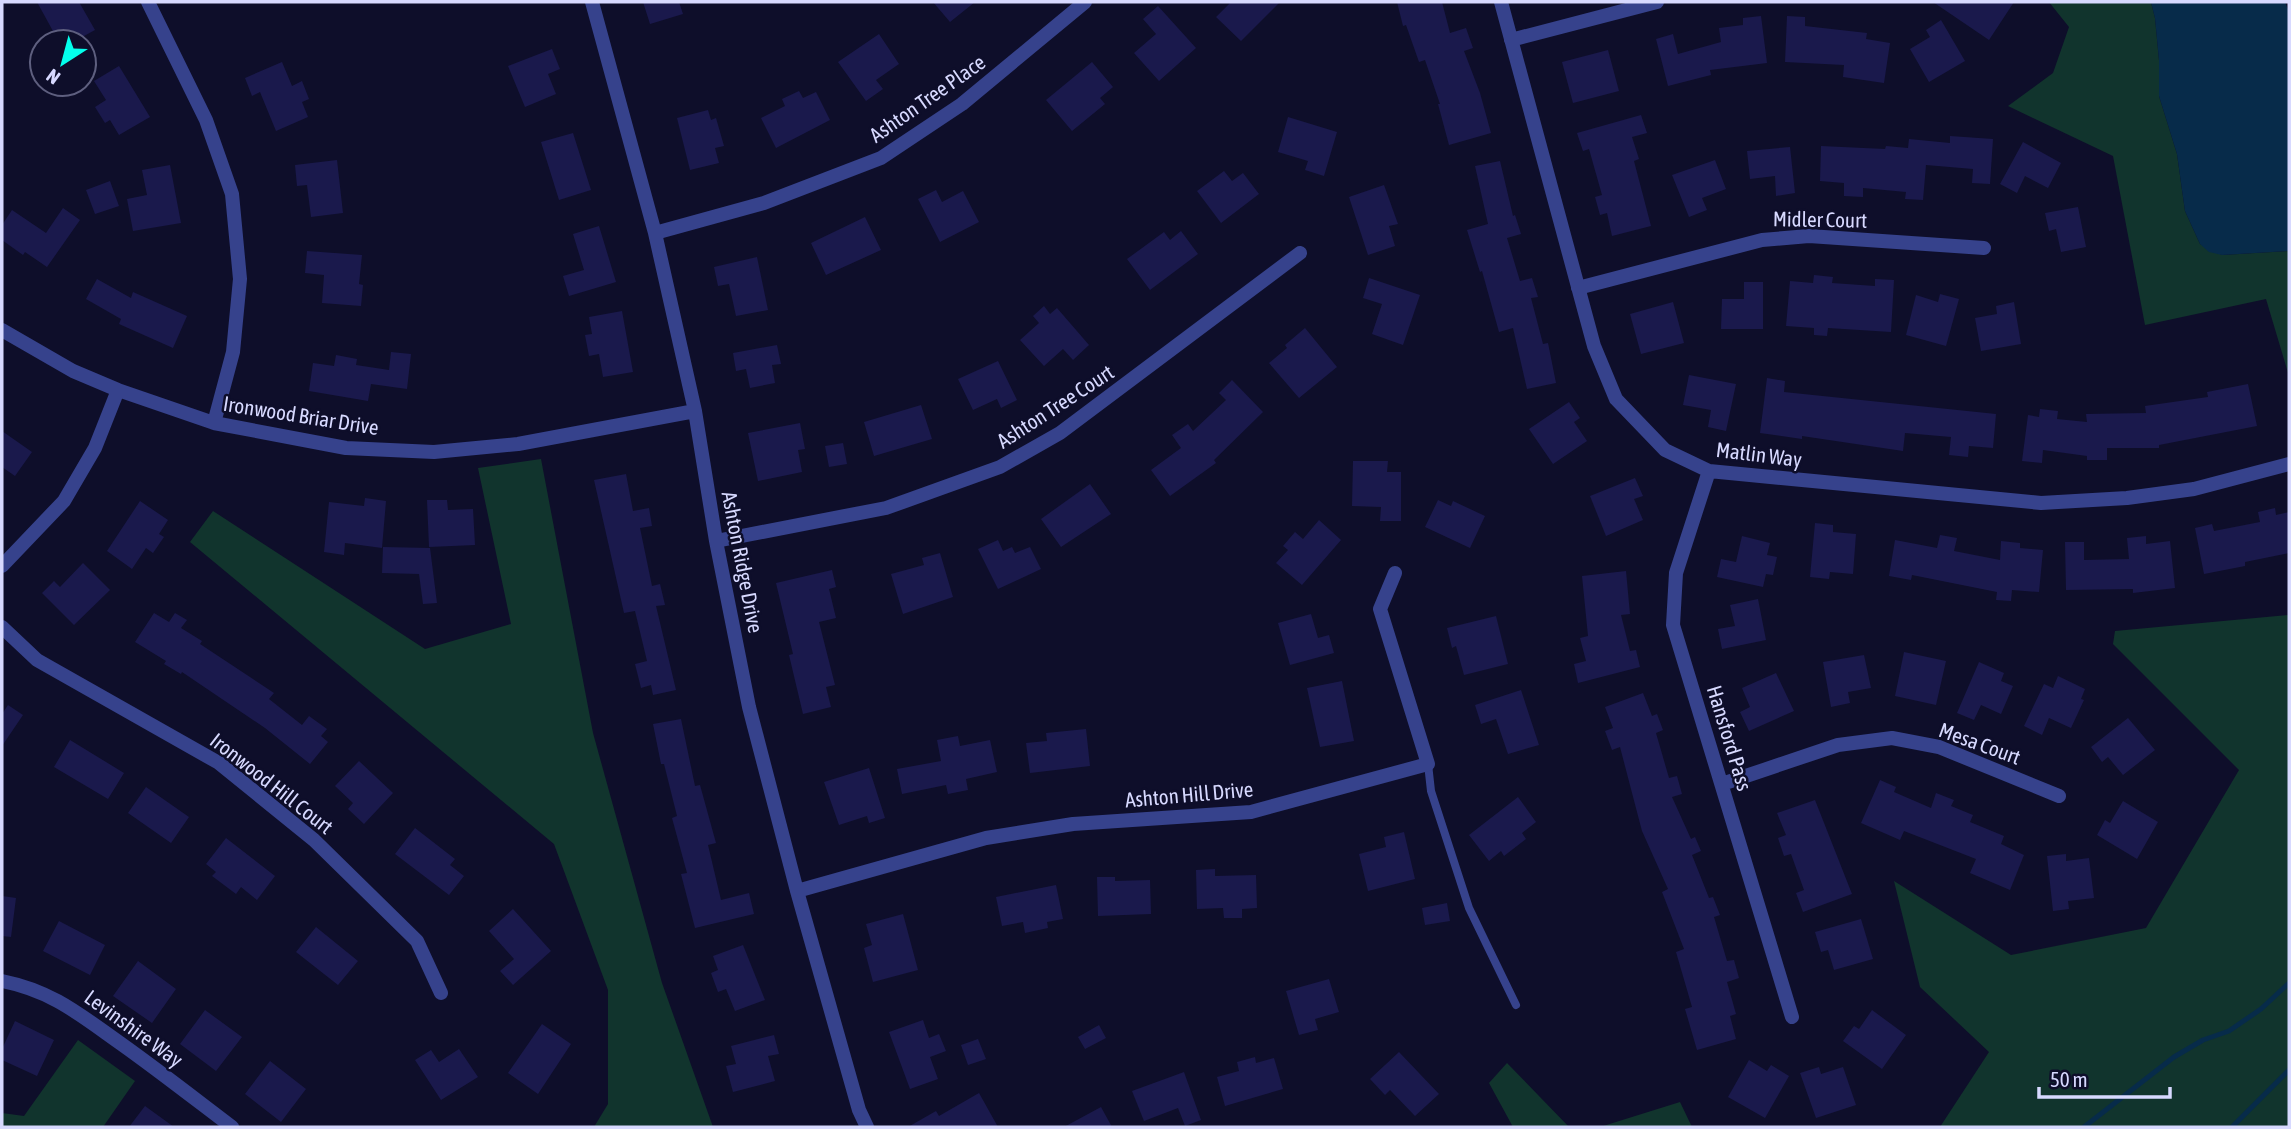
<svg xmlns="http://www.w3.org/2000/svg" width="2291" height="1129" font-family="'Asap Condensed',sans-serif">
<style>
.green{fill:#11342d}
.water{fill:#072b4a}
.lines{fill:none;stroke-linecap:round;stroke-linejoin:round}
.stream{stroke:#072b4a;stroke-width:5}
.building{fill:#1a194c}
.lane{stroke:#36428c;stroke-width:8}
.street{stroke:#36428c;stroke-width:14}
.labels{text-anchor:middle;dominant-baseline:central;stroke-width:5;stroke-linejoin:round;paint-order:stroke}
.street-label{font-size:21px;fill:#d7d9ff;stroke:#0e0e2a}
</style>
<rect width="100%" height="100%" fill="#0e0e2a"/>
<path class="green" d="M2049 2H2151L2155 18 2159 60V96L2177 154 2185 211 2200 244 2222 255 2289 251V376L2266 299 2145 325 2113 156 2008 106 2053 73 2069 27Z
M541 459 593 733 662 983 713 1127H594L608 1104V990L554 844 190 542 213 511 425 649 511 624 478 468Z
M2289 615V1127H1940L1989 1052 1920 987 1894 881 2011 955 2146 928 2239 770 2113 644 2115 631Z
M78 1040 135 1081 103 1127H2V1113L24 1116Z
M1507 1063 1569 1127H1513L1489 1083Z
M1680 1102 1692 1127H1600Z"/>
<path class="water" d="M2151 2H2285L2289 12V251L2222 255 2209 252 2200 244 2185 211 2177 154 2159 96V60L2155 18Z"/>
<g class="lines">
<path class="stream" d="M2084 1127 2174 1057 2203 1040 2229 1031 2261 1009 2289 983
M2232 1127 2289 1070"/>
</g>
<path class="building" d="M37 2H79L95 30 73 42H59Z
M643 2H679L683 14 650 24Z
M933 2H975L950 22Z
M1231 2H1280L1241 41 1216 17Z
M1397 2H1442L1450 33 1466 28 1473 48 1464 51 1480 93 1491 133 1449 145 1438 104H1440L1425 60 1419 62 1406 25 1403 26Z
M1933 2H2014L1989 40Z
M1158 6 1196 48 1159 81 1134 53 1156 34 1143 19Z
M1761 16 1767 63 1710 70 1711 75 1668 86 1656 39 1673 34 1678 54 1721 42 1719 28 1743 25V18Z
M1787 16 1805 17V26L1867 33 1866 39 1890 43 1884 83 1843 77 1844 65 1785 62Z
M1941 20 1965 61 1929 82 1910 49 1930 37 1926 30Z
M879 34 899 64 876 80 883 89 866 101 838 62Z
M552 49 560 69 548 74 556 94 525 107 508 66Z
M1608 50 1619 91 1573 103 1562 62Z
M282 62 292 86 302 81 309 99 302 102 308 117 276 131 260 92 252 96 245 78Z
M1092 62 1113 87 1100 98 1105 104 1072 131 1046 100Z
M119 66 150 117 119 135 110 120 105 123 95 107 106 100 94 81Z
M799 91 803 98 816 92 830 120 776 148 761 118 785 106 782 99Z
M708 110 711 120 716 118 724 146 715 148 719 163 690 170 677 118Z
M1641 115 1647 133 1632 137 1639 159 1634 161 1651 226 1612 236 1607 213 1600 215 1595 197 1602 195 1589 149 1583 151 1577 133Z
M1288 117 1337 132 1324 176 1305 170 1308 161 1278 152Z
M573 133 591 190 559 200 541 142Z
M1950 136 1993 139 1990 184 1972 183 1973 169 1926 165 1923 200 1905 199 1906 192 1863 188V197L1844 196V183L1820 181 1821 146 1885 149 1886 146 1908 148 1909 139 1950 143Z
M2023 142 2061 163 2048 188 2025 176 2017 193 2000 184Z
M1790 147 1795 193 1776 196 1775 176 1750 179 1747 151Z
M337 160 343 213 311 217 307 185 297 186 295 165Z
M1715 160 1726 189 1702 198 1707 210 1689 217 1672 175Z
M1500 161 1513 216 1515 215 1521 234 1507 238 1520 281 1532 278 1538 297 1531 298 1543 344 1548 343 1556 383 1527 389 1513 328 1499 332 1482 271 1480 272 1467 230 1488 224 1475 166Z
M170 165 181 223 133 231 127 199 147 195 142 170Z
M1224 171 1232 181 1243 173 1259 194 1221 223 1197 191Z
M110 181 119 206 95 214 86 190Z
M1384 185 1398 224 1389 226 1395 246 1368 255 1349 197Z
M936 190 942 202 963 191 979 222 940 242 918 199Z
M2078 207 2086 247 2061 252 2056 229 2049 231 2045 213Z
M63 208 80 220 47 267 25 252 23 255 2 240V225L12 210 46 233Z
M865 217 881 250 826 275 811 243Z
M599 226 616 282 569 296 563 276 584 270 573 234Z
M1181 231 1198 254 1150 290 1127 259 1164 232 1170 240Z
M307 251 362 255 359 284 363 285 361 306 322 303 324 275 305 273Z
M757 257 768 310 736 316 729 284 718 286 714 267Z
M1814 275 1833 277 1832 283 1875 286V279L1894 280 1891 332 1828 328 1827 336 1814 335V328L1786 326 1790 281 1813 283Z
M1369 278 1420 295 1403 345 1372 334 1382 304 1363 298Z
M97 279 131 298 133 292 187 316 173 348 119 324 121 319 86 299Z
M1744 282H1763V329H1721L1722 299H1744Z
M1940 294 1959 299 1946 346 1906 335 1916 295 1938 302Z
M1673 302 1684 343 1641 354 1630 314Z
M2014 302 2021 344 1981 351 1975 318 1997 314 1996 306Z
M1044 306 1050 314 1057 308 1089 345 1073 360 1063 349 1044 366 1020 340 1039 323 1033 316Z
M622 311 633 372 603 377 599 354 589 356 585 335 592 334 589 317Z
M1305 328 1337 367 1299 398 1269 363 1287 348 1285 345Z
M777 345 781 364 772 365 775 383 750 388 746 369 736 371 733 353Z
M391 352 411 354 407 389 371 384 368 401 309 391 313 363 334 366 336 355 357 359 356 365 389 370Z
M998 361 1017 400 1001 408 997 399 973 410 958 379Z
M1689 375 1736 384 1726 431 1708 427 1711 410 1683 405Z
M1767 378 1785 381 1784 392 1996 414 1993 448 1969 446 1968 457 1949 455 1951 437 1905 433 1903 451 1802 436V439L1760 433Z
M1232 380 1263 412 1214 460 1216 463 1170 496 1151 470 1181 448 1172 435 1188 424 1193 431 1226 400 1219 393Z
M2248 384 2257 426 2159 445V448H2107V460H2087V456L2043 450 2042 463 2022 461 2028 415 2039 417 2040 409 2058 411 2057 419 2087 422 2086 414 2146 413 2145 406 2208 397 2207 392Z
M1569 402 1580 418 1574 422 1587 441 1553 464 1529 429Z
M921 405 932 439 874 456 864 422Z
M800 423 805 449 798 450 802 472 758 481 748 433Z
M2 431 32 452 15 476 2 467Z
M843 443 847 464 829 467 825 446Z
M1353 461H1388L1387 472H1401V521H1380L1381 507 1352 506Z
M626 474 633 511 649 508 652 526 640 528 652 586 660 584 665 605 656 606 676 690 653 695 651 685 641 688 635 664 647 661 635 611 624 613 594 480Z
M1635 478 1643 496 1634 499 1643 520 1606 536 1590 496Z
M1090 484 1111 514 1061 547 1041 519Z
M365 498 386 501 382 548 345 543 344 555 324 552 329 502 364 506Z
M427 500H447L448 510 473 509 475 545 429 547Z
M1438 500 1451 506 1453 501 1485 516 1470 548 1425 527Z
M140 501 168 520 159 534 164 537 153 553 146 548 132 569 107 551Z
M2275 508 2276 515 2289 512V553L2245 562V566L2204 574 2195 528 2212 524 2214 531 2260 522 2258 512Z
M1319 520 1341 540 1302 585 1276 563 1288 550 1283 546 1295 532 1303 539Z
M1815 523 1833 525V532L1856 534 1853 574 1830 572 1829 579 1810 577Z
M1940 535 1957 538 1954 551 2000 560 2001 541 2020 543V548L2043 550 2039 592 2012 590 2011 601 1996 600 1997 592 1912 575 1911 580 1889 576 1895 540 1937 548Z
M1742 536 1770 543 1767 555 1777 557 1773 575 1766 574 1763 587 1717 577 1721 559 1736 562Z
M2146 536V544L2170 541 2175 588 2133 593V589L2066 590 2065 542H2084V560L2129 559 2127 538Z
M998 540 1003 551 1012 547 1015 553 1030 547 1041 569 998 589 978 549Z
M383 547 430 548 437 603 423 604 419 574 382 573Z
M940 553 953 597 903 614 891 574 924 565 922 558Z
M83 563 110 590 74 625 42 593 54 581 60 587Z
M832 570 836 587 829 589 836 618 819 622 835 685 826 687 831 707 803 714 789 655 793 654 776 583Z
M1626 571 1630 614 1621 615 1630 651 1636 650 1640 667 1578 683 1574 664 1586 661 1580 638 1588 636 1582 576Z
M1758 599 1766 640 1722 649 1718 629 1735 626 1730 605Z
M154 613 169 622 175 613 187 620 181 628 202 641 200 644 274 693 269 699 302 725 309 716 327 729 321 736 328 742 310 764 265 728 182 672 181 674 164 664 166 661 135 642Z
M1311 614 1318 638 1329 635 1334 653 1290 665 1278 623Z
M1496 616 1508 664 1464 675 1456 646 1452 648 1447 628Z
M1904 652 1946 661 1936 705 1895 696Z
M1864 655 1871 688 1848 692 1850 703 1831 707 1823 662Z
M1979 662 2004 673 2001 681 2013 686 2001 714 1981 705 1974 720 1957 713Z
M1776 673 1794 711 1749 731 1740 712 1750 707 1742 688Z
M2058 676 2085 689 2081 699 2084 700 2071 728 2049 718 2042 735 2024 726 2044 684 2053 688Z
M1342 681 1354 741 1320 747 1307 688Z
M1521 690 1539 745 1508 754 1496 719 1481 724 1475 705Z
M1643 693 1652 716 1657 714 1663 730 1656 733 1669 778 1677 776 1682 794 1672 797 1691 839 1695 837 1701 851 1692 855 1709 898 1713 897 1720 915 1714 917 1727 961 1734 960 1739 978 1727 982 1736 1014 1730 1016 1736 1039 1697 1050 1685 1009 1692 1007 1676 952 1684 949 1662 892 1668 889 1642 831 1620 747 1612 750 1605 731 1613 728 1605 707Z
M8 705 23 715 2 746V714Z
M2128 718 2155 750 2123 775 2108 757 2102 762 2091 747Z
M681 719 695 786 700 785 716 843 708 845 721 900 749 893 754 914 695 928 681 874 687 873 672 818 677 816 664 764H661L653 724Z
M1086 729 1090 766 1030 773 1026 743 1047 741 1046 733Z
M958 736 960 746 990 740 997 772 966 779 968 790 948 794 946 785 902 794 897 769 941 761 937 740Z
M70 740 124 773 108 799 54 767Z
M359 761 393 793 364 824 348 809 353 803 335 786Z
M869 768 885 818 869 823 867 816 839 825 824 782Z
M1880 780 1896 787 1894 792 1931 808 1936 793 1954 800 1951 806 1973 815 1970 822 2004 836 2001 844 2024 855 2010 890 1970 873 1976 859 1904 831 1900 840 1861 823Z
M146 787 189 817 171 843 128 813Z
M1518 797 1536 822 1522 833 1526 839 1504 856 1501 851 1489 861 1469 835Z
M1815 800 1852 894 1803 912 1796 893 1804 890 1791 854 1784 856 1778 838 1786 835 1777 813Z
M2123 801 2158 822 2137 859 2097 835 2105 820 2110 823Z
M415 828 455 859 450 865 464 876 449 895 395 854Z
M1404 832 1415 879 1368 891 1359 854 1386 847 1384 837Z
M226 838 275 876 257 900 241 887 236 894 212 876 216 872 206 864Z
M2066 854V861L2089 858 2094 898 2068 901 2069 909 2053 911 2047 856Z
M1215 869V876L1256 875 1257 908 1242 909V918H1224L1223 908 1197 909 1196 870Z
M1097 877H1115V881L1150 880 1151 914 1098 916Z
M1056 885 1063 919 1047 922 1048 928 1025 933 1023 922 1002 926 996 897Z
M2 896 16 898 11 937 2 936Z
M1447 903 1450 921 1425 925 1422 908Z
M513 909 551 951 513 985 500 971 514 959 489 931Z
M903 914 918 970 873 982 864 948 872 945 866 924Z
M1861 919 1873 959 1834 970 1828 950 1821 952 1815 932Z
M59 921 105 945 90 975 43 951Z
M316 927 358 961 338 985 296 952Z
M743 945 765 1000 735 1011 726 989 718 992 711 973 718 970 713 956Z
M138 961 176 989 152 1023 113 996Z
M1329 979 1339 1012 1315 1019 1318 1030 1299 1035 1286 991Z
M205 1010 242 1037 216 1071 180 1044Z
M1872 1010 1906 1035 1882 1069 1843 1041 1854 1026 1859 1029Z
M923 1020 929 1038 939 1034 946 1051 930 1057 938 1079 910 1089 889 1032Z
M15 1021 54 1040 37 1076 2 1060V1049Z
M542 1024 571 1044 538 1094 508 1073Z
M1099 1025 1106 1038 1085 1049 1078 1037Z
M774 1035 779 1054 768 1056 775 1081 733 1092 726 1066 736 1064 731 1046Z
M978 1039 986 1059 968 1065 961 1045Z
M459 1049 478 1077 441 1100 415 1060 431 1050 439 1062Z
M1399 1052 1439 1094 1415 1116 1390 1090 1385 1095 1370 1079Z
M1255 1057 1256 1063 1274 1058 1283 1089 1225 1106 1217 1077 1239 1071 1237 1062Z
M1749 1060 1767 1071 1771 1065 1789 1076 1765 1118 1728 1097Z
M270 1061 306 1089 281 1122 245 1094Z
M1819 1067 1821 1074 1843 1067 1856 1105 1816 1118 1800 1073Z
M1184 1072 1201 1120 1185 1126 1178 1108 1144 1121 1132 1091Z
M979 1093 998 1127H908L936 1111 939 1116Z
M145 1106 174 1127H129Z
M1101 1107 1112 1127H1064Z"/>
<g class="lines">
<path class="lane" d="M1428 764 1431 791 1469 908 1516 1005"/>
<path class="street" d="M148 2 206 120 232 194 240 279 233 352 214 423
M592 2 655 233 695 411 716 541 749 707 797 891 859 1110 867 1127
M1501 2 1594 346 1616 399 1665 450 1709 471 2041 503 2127 498 2194 489 2289 464
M1511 40 1657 2
M655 233 764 203 881 158 962 104 1085 2
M1578 288 1762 240 1809 236 1984 248
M2 330 73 371 118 390 214 423 346 448 434 452 518 444 695 411
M1709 471 1676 573 1673 625 1792 1017
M716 541 886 508 1000 467 1060 433 1300 253
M2 566 64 501 95 448 118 390
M2 627 37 660 219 763 314 840 417 941 441 993
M1722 784 1838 745 1892 738 1939 747 2059 796
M797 891 986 838 1073 824 1251 812 1428 764 1380 609 1395 573
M2 981C52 991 79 1014 120 1043 158 1070 195 1099 232 1127"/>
</g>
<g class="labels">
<g class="street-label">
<text transform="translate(927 98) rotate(-35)">Ashton Tree Place</text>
<text transform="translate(1820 219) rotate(1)">Midler Court</text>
<text transform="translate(1055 406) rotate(-33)">Ashton Tree Court</text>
<text transform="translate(301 415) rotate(9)">Ironwood Briar Drive</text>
<text transform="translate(1759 454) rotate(7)">Matlin Way</text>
<text transform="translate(743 562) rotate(79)">Ashton Ridge Drive</text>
<text transform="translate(1730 738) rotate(73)">Hansford Pass</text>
<text transform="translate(1980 743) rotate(20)">Mesa Court</text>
<text transform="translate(272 783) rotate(38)">Ironwood Hill Court</text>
<text transform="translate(1189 794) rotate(-5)">Ashton Hill Drive</text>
<text transform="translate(134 1028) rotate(36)">Levinshire Way</text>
</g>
</g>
<rect width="2291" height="1129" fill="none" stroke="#d7d9ff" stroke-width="7"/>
<g transform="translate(63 63) rotate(216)"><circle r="33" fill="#0e0e2a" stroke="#5e5f7f" stroke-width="2"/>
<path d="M0-5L12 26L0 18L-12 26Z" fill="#03ffec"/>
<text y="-10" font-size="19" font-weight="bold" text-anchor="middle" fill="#d7d9ff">N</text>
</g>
<path d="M2039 1087v10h131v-10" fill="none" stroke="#d7d9ff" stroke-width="3.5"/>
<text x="2050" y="1087" font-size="21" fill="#d7d9ff" stroke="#0e0e2a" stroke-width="5" paint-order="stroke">50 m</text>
</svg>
